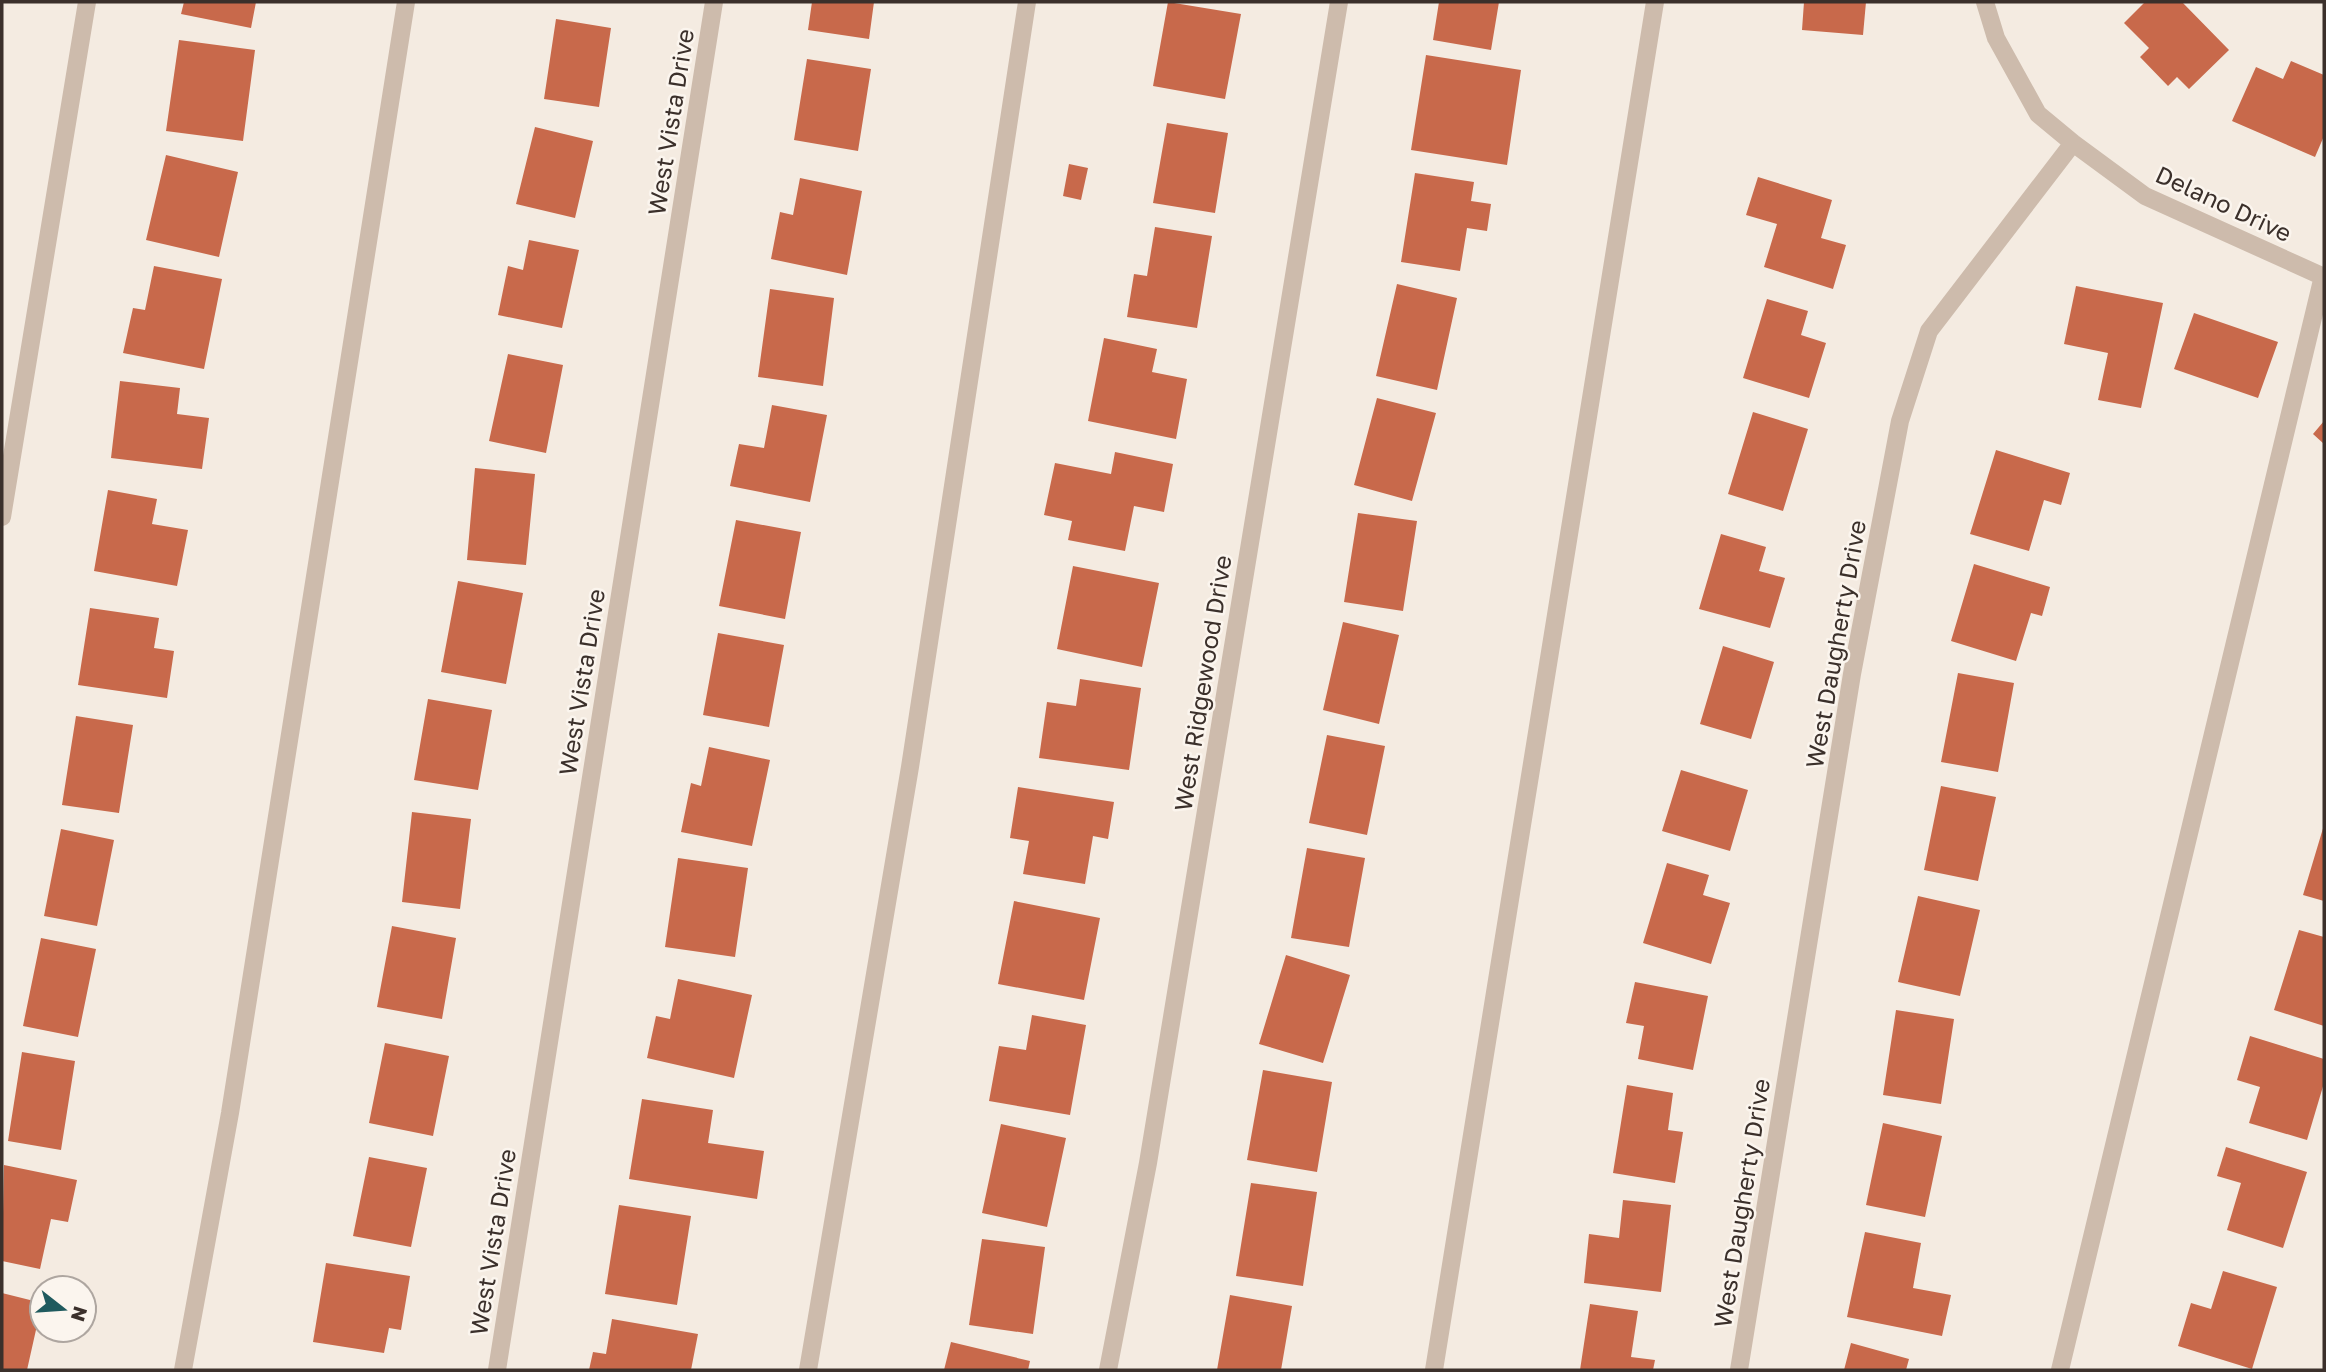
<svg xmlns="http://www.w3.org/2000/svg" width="2326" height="1372" font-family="'Golos Text',sans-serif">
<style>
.building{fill:#c8694b}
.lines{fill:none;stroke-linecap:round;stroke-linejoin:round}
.minor{stroke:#cdbbac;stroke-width:18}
.labels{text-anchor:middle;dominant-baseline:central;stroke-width:5;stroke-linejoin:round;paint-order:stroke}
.street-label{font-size:24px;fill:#3b302b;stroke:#fbf5ee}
</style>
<rect width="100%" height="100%" fill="#f4ebe1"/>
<path class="building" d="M184 2H256L251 28 181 14Z
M812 2H874L869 39 808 30Z
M1168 2 1241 14 1225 99 1153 86Z
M1439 2H1499L1491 50 1433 40Z
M1804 2H1866L1863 35 1802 30Z
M2145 2H2182L2229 50 2189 89 2177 77 2168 86 2140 57 2149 48 2124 23Z
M556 19 611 28 599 107 544 99Z
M179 40 255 50 243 141 166 131Z
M1426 55 1521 70 1507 165 1411 150Z
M807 59 871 69 858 151 794 140Z
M2291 61 2324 75V136L2315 157 2232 121 2256 67 2283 79Z
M1167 123 1228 133 1215 213 1153 203Z
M535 127 593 141 575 218 516 204Z
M166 155 238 172 219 257 146 240Z
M1069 164 1088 168 1081 200 1063 196Z
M1415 173 1474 182 1471 201 1491 204 1487 231 1467 228 1460 271 1401 262Z
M1758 177 1832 200 1821 238 1846 245 1833 289 1764 267 1777 224 1746 215Z
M800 178 862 191 847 275 771 259 780 212 793 215Z
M1155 227 1212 236 1197 328 1127 317 1134 274 1147 276Z
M529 240 579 250 562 328 498 315 508 266 523 270Z
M154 266 222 279 204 369 123 353 133 308 145 310Z
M1397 284 1457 298 1437 390 1376 376Z
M2076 286 2163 303 2141 408 2098 400 2108 353 2064 344Z
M770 289 834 298 823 386 758 377Z
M1767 299 1808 311 1801 335 1826 343 1809 398 1743 378Z
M2194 313 2278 342 2258 398 2174 369Z
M1104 338 1157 349 1152 372 1187 379 1176 439 1088 421Z
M508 354 563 365 546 453 489 441Z
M120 381 180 388 177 414 209 418 202 469 111 458Z
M1377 398 1436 413 1412 501 1354 485Z
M772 405 827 415 810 502 730 486 739 444 764 448Z
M1753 412 1808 429 1783 511 1728 494Z
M2324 421V444L2313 434Z
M1996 450 2070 473 2061 505 2044 500 2029 551 1970 534Z
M1115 452 1173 464 1164 512 1134 506 1125 551 1068 540 1072 521 1044 515 1055 463 1111 474Z
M475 468 535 474 526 565 467 560Z
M108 490 157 499 152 524 188 530 177 586 94 571Z
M1358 513 1417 521 1403 611 1344 602Z
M736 520 801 532 785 619 719 606Z
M1721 534 1766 547 1759 571 1785 578 1770 628 1699 609Z
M1974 564 2050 587 2042 616 2031 613 2016 661 1951 641Z
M1073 566 1159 583 1142 667 1057 649Z
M458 581 523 593 506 684 441 672Z
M90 608 159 618 154 648 174 651 167 698 78 685Z
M1343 622 1399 635 1379 724 1323 710Z
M718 633 784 645 769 727 703 715Z
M1723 646 1774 662 1751 739 1700 724Z
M1958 673 2014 683 1998 772 1941 762Z
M1080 679 1141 688 1129 770 1039 758 1047 702 1076 706Z
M428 699 492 710 478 790 414 780Z
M76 716 133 725 119 813 62 805Z
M1327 735 1385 746 1367 835 1309 823Z
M709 747 770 760 752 846 681 832 691 783 701 786Z
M1681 770 1748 790 1730 851 1662 831Z
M1941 786 1996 797 1978 881 1924 870Z
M1018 787 1114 802 1108 839 1093 836 1085 884 1023 874 1029 841 1010 838Z
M412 812 471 819 460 909 402 902Z
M2324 825V901L2303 895Z
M61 829 114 840 97 926 44 916Z
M1307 848 1365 858 1349 947 1291 938Z
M678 858 748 868 735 957 665 947Z
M1667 863 1709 875 1703 895 1730 903 1711 964 1643 943Z
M1918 896 1980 910 1960 996 1898 982Z
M1014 901 1100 918 1084 1000 998 984Z
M392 926 456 938 442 1019 377 1007Z
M2299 930 2324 937V1026L2274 1010Z
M41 938 96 949 78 1037 23 1026Z
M1286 955 1350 975 1323 1063 1259 1044Z
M678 979 752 995 734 1078 647 1058 656 1016 670 1019Z
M1635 982 1708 996 1693 1070 1638 1059 1644 1026 1626 1023Z
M1896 1010 1954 1019 1941 1104 1883 1095Z
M1032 1015 1086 1025 1070 1115 989 1101 999 1046 1026 1050Z
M2250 1036 2324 1059V1083L2307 1140 2249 1123 2260 1087 2237 1080Z
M385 1043 449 1056 433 1136 369 1123Z
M22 1052 75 1061 61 1150 8 1141Z
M1263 1070 1332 1082 1317 1172 1247 1160Z
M1627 1085 1673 1093 1668 1130 1683 1132 1675 1183 1613 1173Z
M642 1099 713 1110 708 1143 764 1151 757 1199 629 1179Z
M1883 1123 1942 1136 1925 1217 1866 1205Z
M1001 1124 1066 1138 1047 1227 982 1213Z
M2226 1147 2307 1172 2283 1248 2227 1230 2241 1183 2217 1176Z
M369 1157 427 1168 411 1247 353 1236Z
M4 1165 77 1180 68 1222 51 1219 40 1269 2 1261Z
M1251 1183 1317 1192 1303 1286 1236 1276Z
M1623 1200 1671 1205 1661 1292 1584 1283 1589 1234 1619 1238Z
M619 1205 691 1216 677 1305 605 1294Z
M1865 1232 1921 1243 1913 1288 1951 1295 1942 1336 1847 1317Z
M982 1239 1045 1247 1033 1334 969 1325Z
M326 1263 410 1276 401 1330 389 1328 384 1353 313 1342Z
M2223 1271 2277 1287 2252 1369 2178 1346 2191 1303 2211 1309Z
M2 1293 42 1303 27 1370H2Z
M1230 1295 1292 1306 1281 1370H1217Z
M1590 1304 1638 1311 1631 1357 1655 1360 1653 1370H1580Z
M612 1319 698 1334 691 1370H589L593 1352 606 1354Z
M951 1342 1030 1361 1028 1370H944Z
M1851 1343 1909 1359 1906 1370H1844Z"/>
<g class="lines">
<path class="minor" d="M1985 2 1996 38 2038 114 2073 143 2145 196 2324 277
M2 517 87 2
M183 1370 230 1113 406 2
M497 1370 714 2
M808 1370 910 767 1027 2
M1108 1370 1148 1163 1339 2
M1434 1370 1655 2
M1739 1370 1852 674 1900 421 1929 331 2073 143
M2060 1370 2323 276"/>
</g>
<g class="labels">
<g class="street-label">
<text transform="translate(670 122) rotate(-81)">West Vista Drive</text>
<text transform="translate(2224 203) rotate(25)">Delano Drive</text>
<text transform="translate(1835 644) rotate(-80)">West Daugherty Drive</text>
<text transform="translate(581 682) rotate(-81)">West Vista Drive</text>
<text transform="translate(1202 683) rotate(-81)">West Ridgewood Drive</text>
<text transform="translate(1741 1203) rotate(-81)">West Daugherty Drive</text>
<text transform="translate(492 1242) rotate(-81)">West Vista Drive</text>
</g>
</g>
<rect width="2326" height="1372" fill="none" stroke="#3b302b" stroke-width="7"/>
<g transform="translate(63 1309) rotate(107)"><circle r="33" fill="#fbf5ee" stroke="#aea6a0" stroke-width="2"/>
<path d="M0-5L12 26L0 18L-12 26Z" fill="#1f5a5e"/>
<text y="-10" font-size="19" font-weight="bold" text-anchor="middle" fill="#3b302b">N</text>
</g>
</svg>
